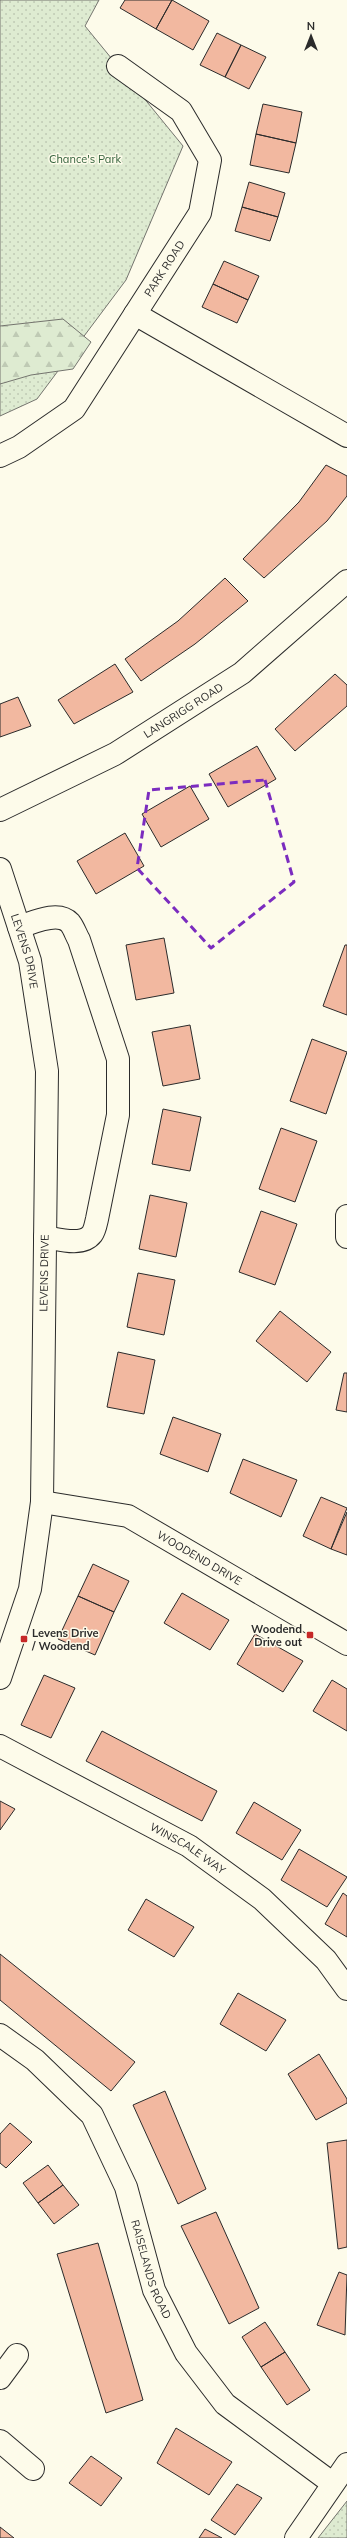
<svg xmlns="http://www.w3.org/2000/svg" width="347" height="2538" font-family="Mulish,sans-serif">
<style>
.green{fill:url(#green-dots);stroke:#74746e}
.forest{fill:url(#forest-firs);stroke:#74746e}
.building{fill:#f2b8a0;stroke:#2b2b2b}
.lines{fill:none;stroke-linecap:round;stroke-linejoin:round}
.street-casing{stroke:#2b2b2b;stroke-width:24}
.street{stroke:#fdfbea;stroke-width:22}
.marked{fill:none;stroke:#7b2cbf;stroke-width:3;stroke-dasharray:8 5;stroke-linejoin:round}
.poi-dot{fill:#c62828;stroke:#fdfbea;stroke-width:1.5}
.labels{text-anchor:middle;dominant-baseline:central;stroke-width:3;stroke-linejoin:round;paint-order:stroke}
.park-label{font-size:11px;fill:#34623c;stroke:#fdfbea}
.street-label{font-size:11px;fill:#2b2b2b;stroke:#fdfbea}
.poi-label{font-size:11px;font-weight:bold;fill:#2b2b2b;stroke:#fdfbea;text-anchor:end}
</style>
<defs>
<pattern id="green-dots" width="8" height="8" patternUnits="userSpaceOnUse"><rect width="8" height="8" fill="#deebd1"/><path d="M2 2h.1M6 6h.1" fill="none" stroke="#bfcab4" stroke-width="1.8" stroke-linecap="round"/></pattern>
<pattern id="forest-firs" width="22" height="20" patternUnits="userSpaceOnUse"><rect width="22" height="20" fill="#deebd1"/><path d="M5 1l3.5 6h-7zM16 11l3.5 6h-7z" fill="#bfcab4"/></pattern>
</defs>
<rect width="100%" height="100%" fill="#fdfbea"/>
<path class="green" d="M0 0H99L85 26 183 146 126 280 37 399 0 416Z
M347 2501V2538H318Z"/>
<path class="forest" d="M63 319 91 342 73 369 31 375 0 384V326Z"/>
<path class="building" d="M125 0H172L156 29 120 8Z
M172 0 209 21 193 50 156 29Z
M217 33 241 45 225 77 200 65Z
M241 45 266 57 249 89 225 77Z
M263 104 302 112 296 143 256 134Z
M256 134 296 143 289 173 250 165Z
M249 182 285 193 278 217 242 207Z
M242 207 278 217 270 241 235 231Z
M224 261 259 276 248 300 213 284Z
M213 284 248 300 237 323 202 307Z
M326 465 347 476V496L327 521 264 578 243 559 299 502Z
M225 578 248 601 195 644 141 681 125 659 178 621Z
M115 664 133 692 74 724 58 700Z
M335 674 347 685V706L295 751 275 729Z
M18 697 31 726 0 737V704Z
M257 746 276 779 228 807 209 774Z
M190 786 209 819 161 847 142 814Z
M125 833 144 866 96 894 77 861Z
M164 938 174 993 136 1000 126 945Z
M345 945H347V1015L323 1006Z
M190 1025 200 1079 163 1086 152 1032Z
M312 1039 347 1052 326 1114 290 1101Z
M163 1109 201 1117 190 1171 152 1164Z
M281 1128 317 1141 295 1202 259 1189Z
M150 1195 187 1203 176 1257 139 1249Z
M261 1211 297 1224 275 1285 239 1272Z
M138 1273 175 1280 164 1335 127 1327Z
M280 1311 331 1352 307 1382 256 1341Z
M118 1352 155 1360 144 1414 107 1407Z
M344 1373H347V1412L336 1410Z
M173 1417 221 1434 208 1472 160 1454Z
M243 1459 297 1480 281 1517 230 1493Z
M321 1497 347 1508 331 1549 303 1536Z
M347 1512V1555L331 1549Z
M93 1564 129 1581 114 1612 78 1596Z
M182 1593 229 1620 210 1650 164 1623Z
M78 1596 114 1612 95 1655 58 1639Z
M255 1634 303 1661 283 1692 237 1664Z
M44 1675 75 1688 51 1738 21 1725Z
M332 1680 347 1689V1731L313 1711Z
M102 1731 217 1791 202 1821 86 1761Z
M0 1801 15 1809 0 1830Z
M254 1802 301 1830 282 1860 236 1833Z
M299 1849 347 1877 327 1907 281 1880Z
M343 1893 347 1896V1937L325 1924Z
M146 1899 194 1927 174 1957 128 1930Z
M0 1954 135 2062 111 2091 0 2000Z
M238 1993 286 2020 266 2051 220 2024Z
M319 2054 347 2099V2103L316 2120 288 2074Z
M165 2091 206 2189 178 2204 133 2105Z
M10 2123 32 2142 6 2168 0 2163V2134Z
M347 2140V2247L338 2249 327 2143Z
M48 2165 63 2185 38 2203 23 2183Z
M63 2185 79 2205 54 2224 38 2203Z
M216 2212 259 2308 229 2324 181 2226Z
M98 2243 143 2400 106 2413 57 2254Z
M339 2272 347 2275 345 2335 317 2325Z
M265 2322 285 2352 261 2367 242 2337Z
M285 2352 310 2390 287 2405 261 2367Z
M176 2428 232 2462 209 2495 157 2463Z
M91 2456 122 2478 101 2506 69 2483Z
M237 2484 262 2498 235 2535 211 2520Z
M0 2527 14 2538H0Z
M205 2529 222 2538H199Z"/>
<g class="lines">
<defs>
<g id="street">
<path d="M135 314 347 436"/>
<path id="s1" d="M0 456 19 447 74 409 200 213 210 160 181 111 118 66"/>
<path id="s2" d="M0 810 115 754 242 673 347 581"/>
<path id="s3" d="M0 869 30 961 47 1071 42 1502 30 1589 0 1678"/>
<path d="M19 927C32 923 58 910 70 923 74 928 76 935 79 940L118 1059V1115L97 1219C96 1223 95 1230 92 1234 82 1247 58 1239 45 1237"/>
<path d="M347 1216V1237"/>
<path id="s4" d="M42 1502 128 1516 347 1644"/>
<path id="s5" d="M0 1746 189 1846 262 1899 326 1960 347 1989"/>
<path id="s6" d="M0 2035 35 2060 92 2115 126 2187 154 2290 186 2353 225 2404 332 2483"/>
<path d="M0 2378 17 2355"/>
<path d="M0 2441 33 2469"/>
<path d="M296 2538 347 2464"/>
</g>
</defs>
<use href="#street" class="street-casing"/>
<use href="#street" class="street"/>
</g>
<path class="marked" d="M265 780 294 882 211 948 137 868 149 790Z"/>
<g class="poi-dot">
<rect x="306" y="1631" width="8" height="8" rx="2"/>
<rect x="20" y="1635" width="8" height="8" rx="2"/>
</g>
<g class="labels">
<g class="park-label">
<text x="85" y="159">Chance's Park</text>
</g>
<g class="street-label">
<text stroke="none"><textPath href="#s1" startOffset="255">PARK ROAD</textPath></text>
<text stroke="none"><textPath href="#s2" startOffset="209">LANGRIGG ROAD</textPath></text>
<text stroke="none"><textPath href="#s3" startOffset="86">LEVENS DRIVE</textPath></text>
<text transform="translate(44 1273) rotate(-89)">LEVENS DRIVE</text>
<text stroke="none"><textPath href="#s4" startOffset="170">WOODEND DRIVE</textPath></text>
<text stroke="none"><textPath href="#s5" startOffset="214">WINSCALE WAY</textPath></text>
<text stroke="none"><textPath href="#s6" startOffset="288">RAISELANDS ROAD</textPath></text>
</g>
<g class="poi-label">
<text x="302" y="1629">Woodend<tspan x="302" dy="13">Drive out</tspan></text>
<text x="32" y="1633" text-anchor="start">Levens Drive<tspan x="32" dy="13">/ Woodend</tspan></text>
</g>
</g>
<g transform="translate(311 36)" stroke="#fdfbea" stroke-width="3" paint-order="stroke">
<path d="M0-3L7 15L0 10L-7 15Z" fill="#2b2b2b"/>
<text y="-6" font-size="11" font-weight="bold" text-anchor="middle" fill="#2b2b2b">N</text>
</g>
</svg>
